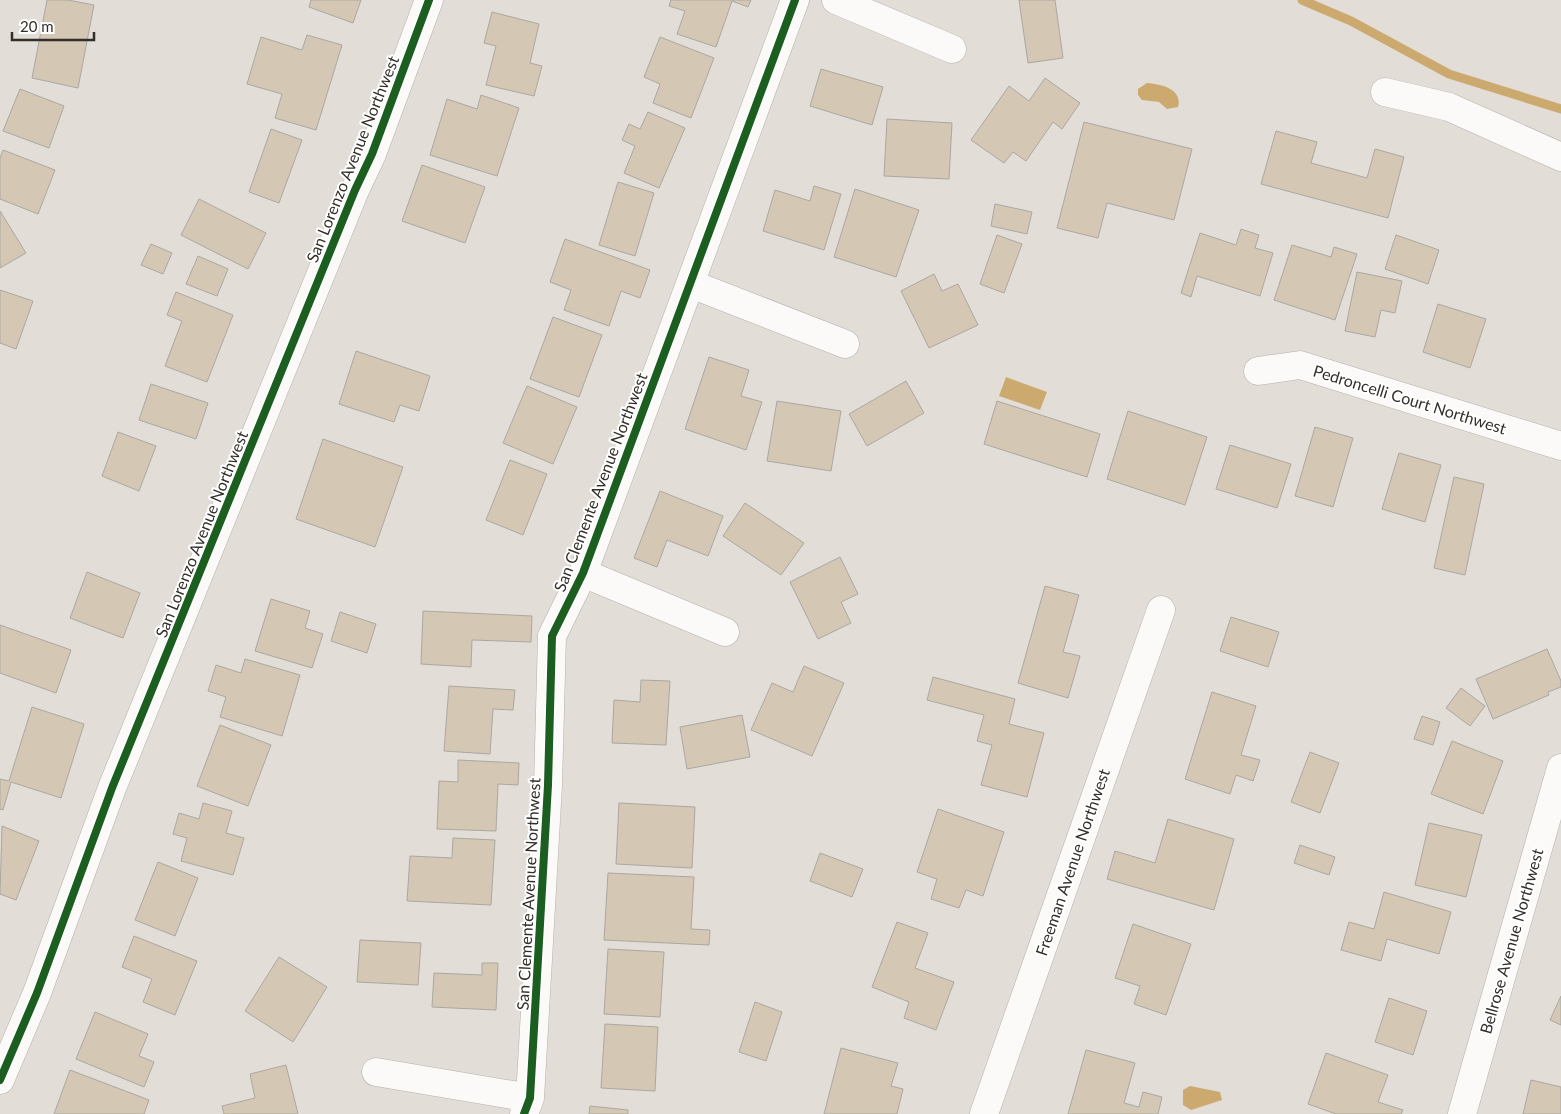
<svg xmlns="http://www.w3.org/2000/svg" width="1561" height="1114" font-family="Lato,sans-serif">
<style>
.water{fill:#ccaa6f}
.lines{fill:none;stroke-linecap:round;stroke-linejoin:round}
.stream{stroke:#ccaa6f;stroke-width:9}
.building{fill:#d4c8b5;stroke:#aba7a2}
.minor-casing{stroke:#b4b0ac;stroke-width:29}
.minor{stroke:#fbfaf9;stroke-width:28}
.cycleway-casing{stroke:#fff;stroke-width:11}
.cycleway{stroke:#1b5e20;stroke-width:8}
.labels{text-anchor:middle;dominant-baseline:central;stroke-width:4;stroke-linejoin:round;paint-order:stroke}
.street-label{font-size:16px;fill:#322f2a;stroke:#fff}
</style>
<rect width="100%" height="100%" fill="#e2ddd7"/>
<path class="water" d="M1147 83C1161 84 1183 89 1178 107L1167 109 1159 102 1142 100 1138 95V89Z
M1006 377 1047 392 1040 410 999 396Z
M1190 1086 1220 1092 1222 1100 1191 1110 1183 1105V1090Z"/>
<g class="lines">
<path class="stream" d="M1302 0 1351 21 1449 74 1561 109"/>
</g>
<path class="building" d="M47 0H68L94 5 78 88 32 78Z
M311 0H361L353 23 309 7Z
M671 0H751L748 7 732 1 716 47 677 34 685 11 669 6Z
M1019 0H1055L1063 58 1028 63Z
M492 12 539 24 530 63 542 66 534 96 486 85 496 46 484 43Z
M307 35 342 45 316 130 275 118 282 94 247 84 261 37 302 50Z
M660 37 714 58 691 118 653 103 660 84 644 77Z
M821 69 883 87 872 125 810 106Z
M1045 78 1080 103 1062 129 1053 122 1026 161 1013 152 1004 163 971 140 1009 86 1029 101Z
M20 89 64 106 49 148 3 131Z
M481 95 519 108 497 176 430 155 447 99 477 109Z
M648 112 685 128 659 188 624 173 635 146 622 140 629 124 640 129Z
M887 119 952 123 949 179 884 176Z
M1084 122 1192 149 1174 220 1107 203 1098 238 1057 228Z
M271 129 302 140 279 203 249 192Z
M1276 131 1317 142 1311 163 1367 178 1375 149 1404 157 1388 218 1261 184Z
M3 150 55 170 38 214 0 199V158Z
M422 165 485 187 465 243 402 221Z
M618 182 654 193 635 256 599 245Z
M814 186 841 194 824 250 763 231 775 190 810 201Z
M855 189 919 210 896 277 834 257Z
M199 199 266 233 248 269 181 235Z
M995 204 1032 212 1027 234 991 226Z
M0 211 26 253 0 268Z
M1241 229 1259 235 1255 248 1273 253 1260 296 1197 276 1191 297 1181 293 1200 233 1236 245Z
M997 235 1022 244 1004 293 980 284Z
M1396 235 1439 250 1428 284 1385 269Z
M565 239 650 270 640 298 621 291 609 326 564 310 571 290 550 282Z
M151 244 172 253 163 274 141 265Z
M1292 245 1331 257 1334 247 1357 254 1335 320 1274 300Z
M198 256 228 269 217 296 186 284Z
M1357 272 1402 281 1395 313 1381 310 1375 337 1345 331Z
M934 274 942 291 958 284 978 325 929 348 901 291Z
M0 290 33 301 16 349 0 343Z
M176 292 233 315 207 382 165 366 182 321 167 315Z
M1438 304 1486 319 1470 368 1423 352Z
M553 317 602 335 579 397 530 379Z
M356 351 430 376 419 411 400 405 394 422 339 404Z
M709 357 749 370 741 396 762 402 746 450 685 429Z
M906 381 924 413 867 446 849 414Z
M151 384 208 403 196 439 139 420Z
M527 386 577 407 553 464 503 443Z
M777 401 841 411 831 471 767 461Z
M997 401 1100 434 1087 477 984 444Z
M1128 411 1207 437 1185 505 1107 479Z
M1315 427 1353 438 1333 507 1295 496Z
M118 432 156 446 139 491 102 476Z
M323 439 403 467 375 547 296 519Z
M1230 445 1291 464 1277 508 1216 489Z
M1399 453 1441 465 1425 522 1382 509Z
M510 460 547 474 523 535 486 520Z
M1454 477 1484 484 1465 575 1434 568Z
M660 491 723 516 708 556 667 540 657 567 634 558Z
M745 503 804 543 781 575 723 536Z
M840 557 858 594 841 602 851 623 818 639 790 582Z
M87 572 140 593 123 638 70 618Z
M1045 586 1079 595 1063 652 1080 656 1068 698 1018 683Z
M271 599 310 611 305 628 323 634 312 668 255 651Z
M423 611 532 616 531 642 472 640 471 667 421 664Z
M340 612 376 624 367 653 331 641Z
M1231 617 1279 632 1268 667 1220 651Z
M0 625 71 650 56 693 0 673Z
M1547 649 1561 681V687L1548 692 1549 695 1493 719 1476 679Z
M245 659 300 675 282 736 220 717 226 697 208 691 216 665 241 673Z
M804 666 844 683 812 756 751 730 772 683 793 692Z
M933 677 1015 699 1009 724 1044 733 1027 797 981 785 992 745 977 741 984 715 927 700Z
M641 680 670 681 666 745 612 743 614 700 640 702Z
M449 686 515 690 513 710 493 709 490 754 444 751Z
M1461 688 1485 706 1470 726 1446 708Z
M1212 692 1256 706 1241 755 1260 760 1253 781 1236 775 1230 794 1185 779Z
M32 707 84 724 61 798 11 782 3 810 0 809V779L9 781Z
M742 715 750 757 687 769 680 727Z
M1422 716 1440 722 1433 745 1414 739Z
M220 725 271 745 248 806 197 786Z
M1452 741 1503 761 1483 814 1431 794Z
M1310 752 1339 763 1320 813 1291 802Z
M458 760 519 763 518 785 498 784 496 831 437 829 439 781 458 782Z
M203 803 232 811 226 833 244 838 233 875 181 861 187 838 173 834 179 813 199 819Z
M619 803 695 807 692 868 616 864Z
M938 809 1004 832 983 896 966 890 959 908 931 899 937 879 917 872Z
M1168 819 1234 839 1214 910 1107 879 1115 851 1155 863Z
M1429 823 1482 835 1466 897 1415 885Z
M2 826 39 841 16 900 0 894Z
M453 838 495 840 491 905 407 901 410 856 452 858Z
M1300 845 1335 857 1329 875 1294 863Z
M820 853 863 869 852 897 810 881Z
M158 862 198 878 175 936 135 920Z
M608 873 694 877 691 929 710 930 709 945 604 940Z
M1384 892 1451 912 1439 954 1387 939 1381 961 1341 950 1349 922 1374 929Z
M897 922 928 933 915 968 954 982 936 1030 904 1018 909 1002 872 987Z
M1133 924 1191 944 1166 1015 1134 1004 1140 986 1115 978Z
M134 936 197 961 175 1015 143 1002 152 979 122 967Z
M360 940 421 943 418 985 357 982Z
M608 949 664 952 660 1017 604 1014Z
M279 957 327 987 293 1042 245 1011Z
M482 963H498L496 1010 432 1007 434 973 482 975Z
M1561 996V1025L1550 1020Z
M1389 998 1427 1011 1413 1055 1375 1042Z
M755 1002 782 1012 766 1061 739 1052Z
M95 1012 148 1034 139 1056 154 1062 144 1087 76 1059Z
M605 1024 658 1027 655 1091 601 1088Z
M841 1048 898 1063 891 1086 903 1089 897 1114H824Z
M1086 1050 1135 1063 1124 1103 1139 1107 1143 1092 1162 1097 1158 1114H1068Z
M1326 1053 1388 1075 1378 1102 1403 1110 1401 1114H1336L1308 1104Z
M286 1065 298 1114H224L222 1106 255 1098 250 1074Z
M70 1070 149 1100 144 1114H54Z
M1531 1080 1561 1087V1114H1523Z
M590 1106 628 1110V1114H589Z"/>
<g class="lines">
<defs>
<path id="minor" d="M836 0 952 49
M1385 92 1449 107 1561 157
M691 284 845 344
M1258 371 1300 365 1561 446
M583 573 725 632
M376 1072 530 1098
M0 1080 37 993 112 788 355 190 372 154 429 0
M524 1114 530 1098 548 785 552 636 583 573 795 0
M984 1114 1161 610
M1462 1114 1561 768"/>
</defs>
<use href="#minor" class="minor-casing"/>
<use href="#minor" class="minor"/>
<defs>
<path id="cycleway" d="M0 1080 37 993 112 788 355 190 372 154 429 0
M524 1114 530 1098 548 785 552 636 583 573 795 0"/>
</defs>
<use href="#cycleway" class="cycleway-casing"/>
<use href="#cycleway" class="cycleway"/>
</g>
<g class="labels">
<g class="street-label">
<text transform="translate(352 159) rotate(-68)">San Lorenzo Avenue Northwest</text>
<text transform="translate(1410 399) rotate(17)">Pedroncelli Court Northwest</text>
<text transform="translate(600 482) rotate(-69)">San Clemente Avenue Northwest</text>
<text transform="translate(201 534) rotate(-68)">San Lorenzo Avenue Northwest</text>
<text transform="translate(1072 862) rotate(-71)">Freeman Avenue Northwest</text>
<text transform="translate(528 894) rotate(-87)">San Clemente Avenue Northwest</text>
<text transform="translate(1511 941) rotate(-74)">Bellrose Avenue Northwest</text>
</g>
</g>
<path d="M12 32v8h82v-8" fill="none" stroke="#322f2a" stroke-width="2.5"/>
<text x="20" y="32" font-size="15" fill="#322f2a" stroke="#ffffff" stroke-width="4" paint-order="stroke">20 m</text>
</svg>
